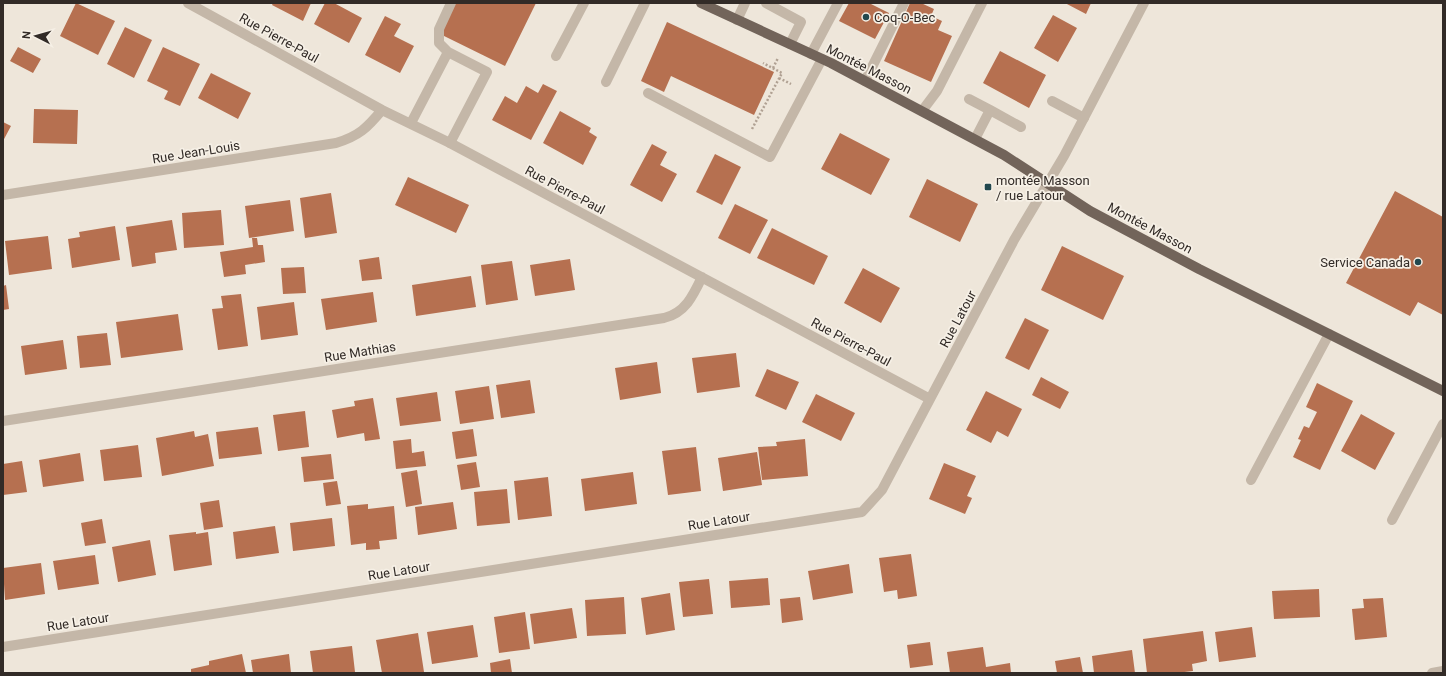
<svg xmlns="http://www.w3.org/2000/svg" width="1446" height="676" font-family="Roboto,sans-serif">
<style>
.building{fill:#b67050}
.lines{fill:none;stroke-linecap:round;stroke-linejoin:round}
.path{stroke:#b0a193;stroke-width:2.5;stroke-dasharray:2 2;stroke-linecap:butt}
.lane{stroke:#c4b7a8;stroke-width:10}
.street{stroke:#c4b7a8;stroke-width:10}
.primary{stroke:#72645a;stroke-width:10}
.poi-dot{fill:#22484e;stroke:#f6f0e6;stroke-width:1.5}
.labels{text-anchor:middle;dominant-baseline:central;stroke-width:3.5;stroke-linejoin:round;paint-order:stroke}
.poi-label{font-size:13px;fill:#322b27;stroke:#f6f0e6;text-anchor:start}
.street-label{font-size:13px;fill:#322b27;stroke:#f6f0e6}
</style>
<rect width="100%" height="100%" fill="#eee6da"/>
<path class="building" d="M76 3 115 21 98 55 60 36Z
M273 3H311L303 21 272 5Z
M325 3H334L362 18 349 43 314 24Z
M455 3H536L505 66 440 34Z
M849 3H869L889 13 875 39 839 21Z
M910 3H921L934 9 931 16 942 21 938 30 952 36 931 82 884 61Z
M1065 3H1091L1086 14Z
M1053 15 1077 28 1058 62 1034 48Z
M385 16 401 24 394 36 414 46 400 73 365 55Z
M667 22 774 72 754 115 671 76 664 92 641 81Z
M125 27 152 40 134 78 107 64Z
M18 47 41 59 33 73 10 61Z
M163 47 200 64 180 106 164 99 168 91 147 81Z
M1000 51 1046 75 1029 108 983 83Z
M211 73 251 93 238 119 198 98Z
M543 84 557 91 531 140 492 120 505 96 517 103 526 86 538 93Z
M34 109 78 110 77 144 33 143Z
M560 111 591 128 589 132 597 137 583 165 543 143Z
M3 122 11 126 3 141Z
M840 133 890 159 871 195 821 169Z
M652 144 667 152 660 165 677 174 662 202 630 185Z
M715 154 741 167 722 205 696 192Z
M408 177 469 205 456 233 395 205Z
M927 179 978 204 960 242 909 217Z
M1395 191 1443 217V315L1418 302 1410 316 1346 283Z
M331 193 337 233 305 238 300 198Z
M290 200 294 231 249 238 245 206Z
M735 204 768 220 750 254 718 238Z
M221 210 224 245 184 248 182 213Z
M172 220 177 250 155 253 156 263 132 267 126 227Z
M115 226 120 260 72 268 68 239 80 237 79 232Z
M772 228 828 256 814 285 757 258Z
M48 236 52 269 9 275 5 241Z
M252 238H257L258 245H263L265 262 245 265 246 274 224 277 220 252 253 247Z
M1062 246 1124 276 1103 320 1041 290Z
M379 257 382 279 362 281 359 260Z
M570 259 575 290 535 296 530 265Z
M512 261 518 300 486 305 481 265Z
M304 267 306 293 283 294 281 268Z
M863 268 900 288 881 323 844 303Z
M471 276 476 307 416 316 412 285Z
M6 285 9 309 3 310V286Z
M373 292 377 322 326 330 321 299Z
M241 294 248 346 218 350 212 309 223 308 221 296Z
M294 302 298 335 261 340 257 307Z
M178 314 183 350 121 358 116 322Z
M1025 318 1049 330 1029 370 1005 358Z
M107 333 111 365 80 368 77 336Z
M63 340 67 369 25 375 21 346Z
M736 353 740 387 697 393 692 358Z
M657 362 661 393 620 400 615 368Z
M767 369 799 382 786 410 755 396Z
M1041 377 1069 392 1060 409 1032 395Z
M530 380 535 413 501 418 496 385Z
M1317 383 1353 401 1320 470 1293 457 1301 440 1298 439 1304 426 1309 428 1317 412 1306 407Z
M489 386 494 419 460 424 455 391Z
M986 391 1022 409 1008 437 997 431 991 443 966 430Z
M437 392 441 421 400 426 396 398Z
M816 394 855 413 841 441 802 422Z
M373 398 380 439 365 441 364 433 337 438 332 410 355 406 354 401Z
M305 411 309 447 278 451 273 415Z
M1361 414 1395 433 1375 470 1341 451Z
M258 427 262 454 219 459 216 432Z
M473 429 477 456 456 459 452 432Z
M194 431 195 437 208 434 214 466 162 476 156 438Z
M411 439 412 453 424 451 426 466 396 469 393 441Z
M805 439 808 476 762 480 758 447 777 446 776 442Z
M138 445 142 477 104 481 100 450Z
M696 447 701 491 668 495 662 451Z
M757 452 762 485 723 491 718 458Z
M80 453 84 481 43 487 39 460Z
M331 454 334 479 304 482 301 457Z
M22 461 27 492 3 495V464Z
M476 462 480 487 461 490 457 465Z
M944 463 976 476 967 496 972 498 965 514 929 499Z
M417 470 422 504 406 507 401 473Z
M633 472 637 504 585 511 581 479Z
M548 477 552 516 518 520 514 481Z
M337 481 341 504 326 506 323 483Z
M507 489 510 523 477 526 474 492Z
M219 500 223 527 204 530 200 503Z
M453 502 457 529 418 535 415 507Z
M368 504V509L394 506 397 539 379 541 380 549 366 550V543L351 545 347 506Z
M332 518 335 546 293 551 290 523Z
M102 519 106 543 85 546 81 523Z
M275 526 279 553 236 559 233 532Z
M196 532V534L208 532 212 565 174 571 169 535Z
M150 540 156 575 118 582 112 547Z
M911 554 917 596 898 599 897 590 884 592 879 558Z
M95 555 99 584 58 590 53 561Z
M41 563 45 594 5 600 3 568Z
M849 564 853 593 813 600 808 571Z
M768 578 770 605 731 608 729 581Z
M709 579 713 614 683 617 679 582Z
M1319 589 1320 617 1274 619 1272 591Z
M670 593 675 630 646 635 641 598Z
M624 597 626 634 587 636 585 600Z
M800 597 803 620 782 623 780 599Z
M1383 598 1387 637 1355 640 1352 609 1364 608 1363 599Z
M572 608 577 638 534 644 530 614Z
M525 612 530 649 499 653 494 617Z
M473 625 478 657 432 664 427 632Z
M1252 627 1256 657 1219 662 1215 632Z
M1203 631 1207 661 1192 664 1193 671 1176 673H1147L1143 639Z
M418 633 424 672 382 673 376 640Z
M930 642 933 665 910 668 907 645Z
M352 646 355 672 313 673 310 651Z
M983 647 986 667 1010 663 1011 673H950L947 652Z
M1132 650 1135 673H1094L1092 656Z
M242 654 246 673H191V669L209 665V661Z
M289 654 291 673H253L251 660Z
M1080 657 1083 673H1057L1055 661Z
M510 659 512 673H491L490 663Z"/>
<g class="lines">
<path class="path" d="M773 68 778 58
M779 78 791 84
M752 129 782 73 763 63"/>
<path class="lane" d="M766 3 801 22 790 44
M737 20 745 3
M448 52 487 72 450 143
M811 54 838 3
M556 56 584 3
M865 81 904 3
M606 82 645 3
M648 93 770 157 822 59
M969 99 990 110
M1052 101 1084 118
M922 111 937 91 982 3
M411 123 448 52 439 43V29L451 3
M975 139 990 110 1021 127
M1251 480 1329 334
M1392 520 1443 424"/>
<path class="street" d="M188 3 382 110 450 143 930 399
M3 195 336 143C359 136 367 128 382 110
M3 421 664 318C685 313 693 296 702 277
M3 647 862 512 882 490 1014 240 1064 156 1144 3
M1432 673 1443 671"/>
<path class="primary" d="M701 3 831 63 1004 155 1090 211 1199 269 1443 391"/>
</g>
<g class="poi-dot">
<circle cx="866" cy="17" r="4"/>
<rect x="984" y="183" width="8" height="8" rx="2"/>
<circle cx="1418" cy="262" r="4"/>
</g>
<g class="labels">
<g class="poi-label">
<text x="874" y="17">Coq-O-Bec</text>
<text x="996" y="180">montée Masson<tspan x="996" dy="15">/ rue Latour</tspan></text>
<text x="1410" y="262" text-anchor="end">Service Canada</text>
</g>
<g class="street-label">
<text transform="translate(279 38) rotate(29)">Rue Pierre-Paul</text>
<text transform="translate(869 69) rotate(27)">Montée Masson</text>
<text transform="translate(196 152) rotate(-9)">Rue Jean-Louis</text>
<text transform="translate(565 190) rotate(28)">Rue Pierre-Paul</text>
<text transform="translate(1150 228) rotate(28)">Montée Masson</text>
<text transform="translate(958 319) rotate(-62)">Rue Latour</text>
<text transform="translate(851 342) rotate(28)">Rue Pierre-Paul</text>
<text transform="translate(360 352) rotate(-9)">Rue Mathias</text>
<text transform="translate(719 521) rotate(-9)">Rue Latour</text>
<text transform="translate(399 571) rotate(-9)">Rue Latour</text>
<text transform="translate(78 622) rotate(-9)">Rue Latour</text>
</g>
</g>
<rect width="1446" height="676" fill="none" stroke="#322b27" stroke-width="8"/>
<g transform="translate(36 36) rotate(276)" stroke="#f6f0e6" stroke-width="3" paint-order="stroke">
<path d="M0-3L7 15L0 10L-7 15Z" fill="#322b27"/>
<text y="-6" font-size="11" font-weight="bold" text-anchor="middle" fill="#322b27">N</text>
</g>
</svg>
